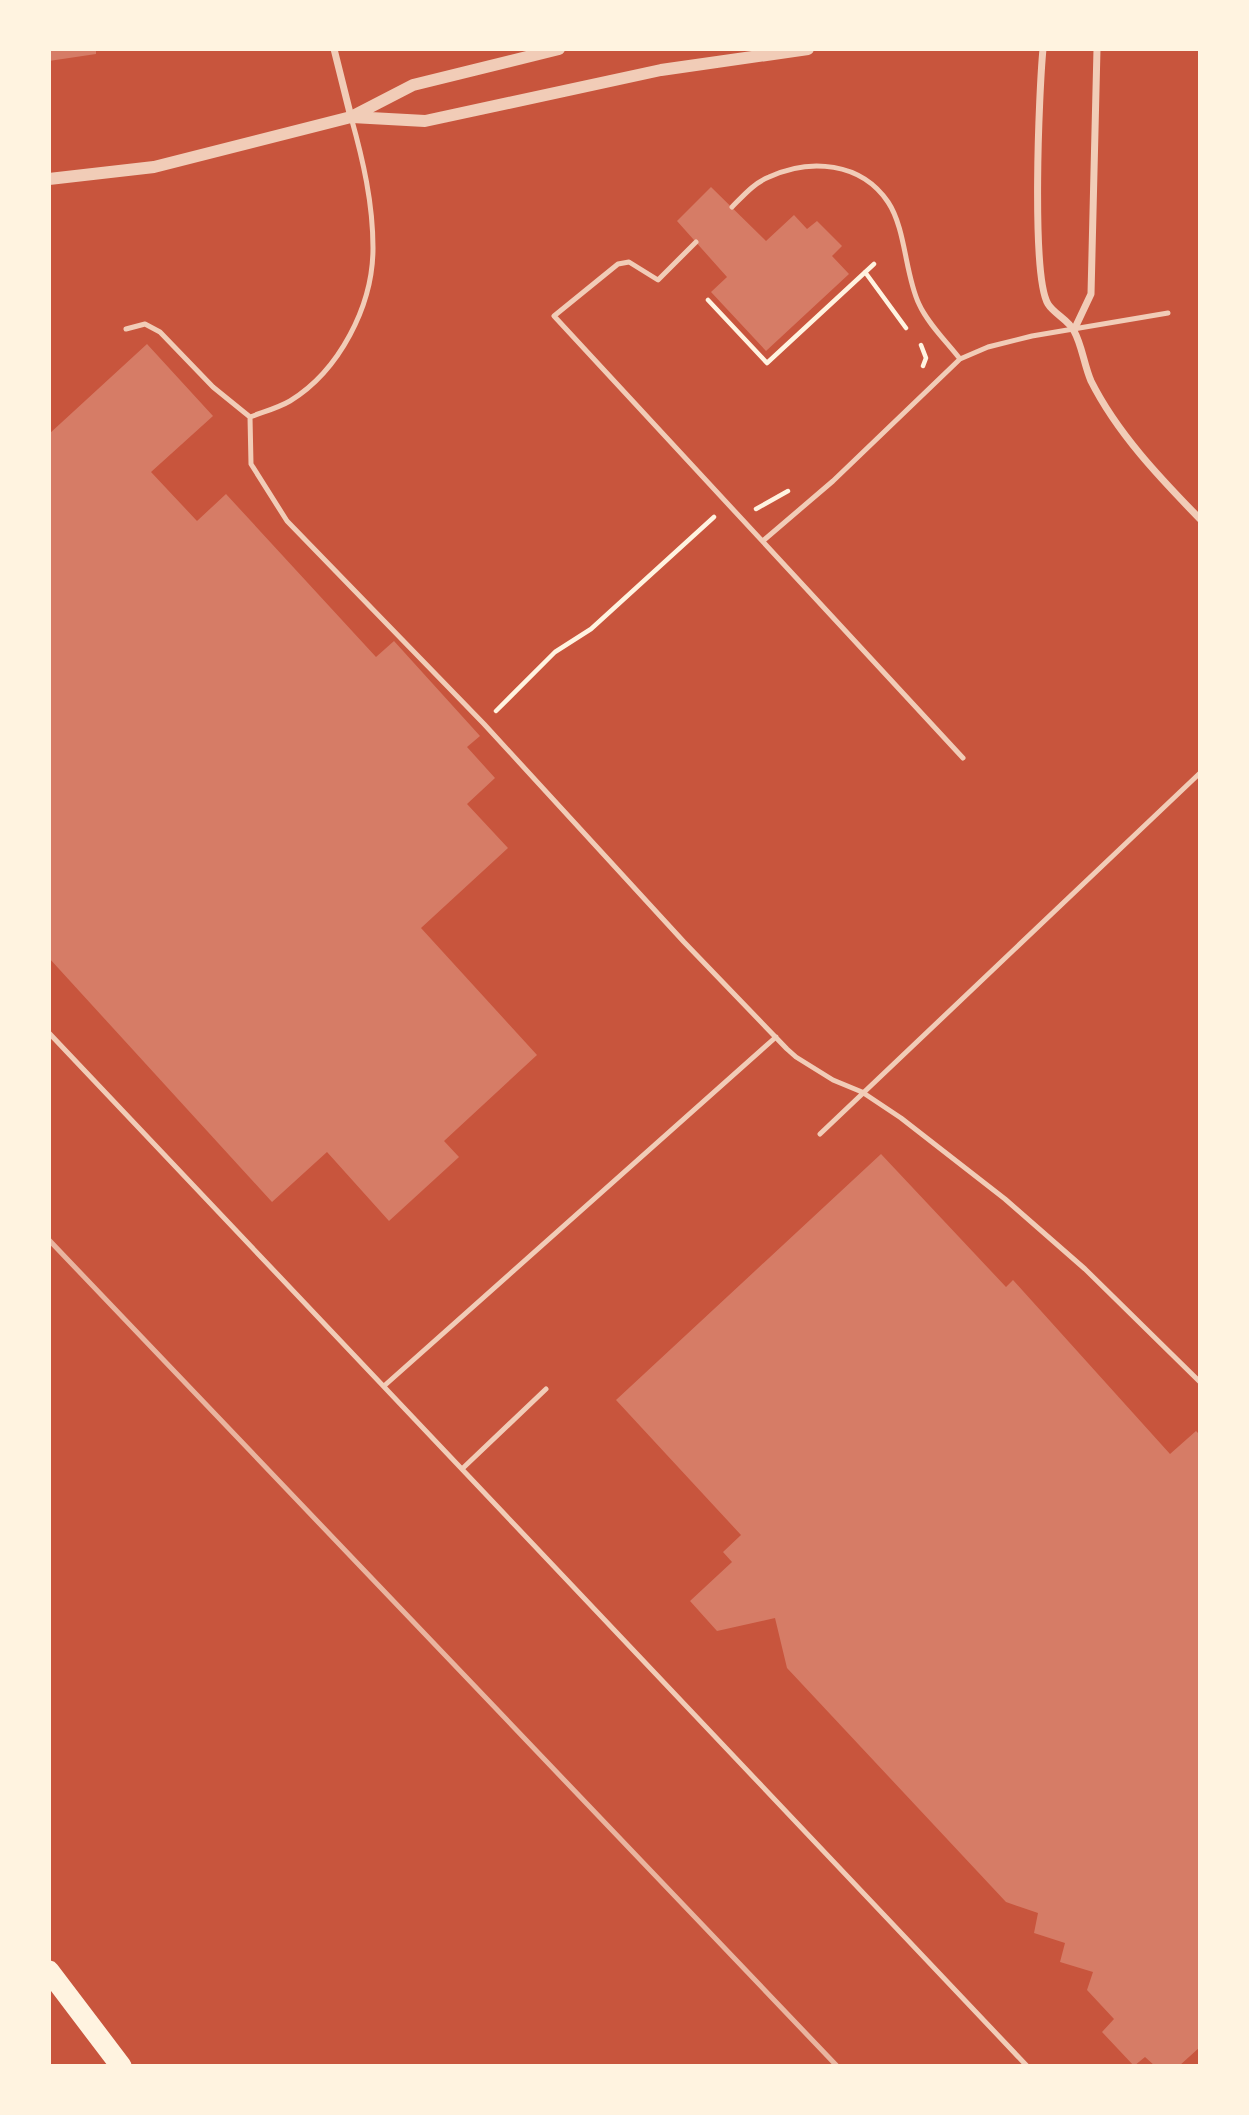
<svg xmlns="http://www.w3.org/2000/svg" width="1249" height="2115" font-family="'Noto Sans',sans-serif">
<style>
.building{fill:#d67c66}
.lines{fill:none;stroke-linecap:round;stroke-linejoin:round}
.path{stroke:#fff3e0;stroke-width:4.5}
.service{stroke:#f1ccb7;stroke-width:5}
.minor{stroke:#f1ccb7;stroke-width:7}
.tertiary{stroke:#f1ccb7;stroke-width:12}
.motorway{stroke:#fff3e0;stroke-width:21}
.rail{stroke:#e9b49f;stroke-width:5}
</style>
<rect width="100%" height="100%" fill="#c8553d"/>
<path class="building" d="M49 49H96V54L49 61Z
M711 187 766 241 794 215 807 229 817 221 842 246 832 256 849 274 766 351 711 292 727 277 677 221Z
M147 344 213 416 151 472 197 521 226 494 376 657 394 641 480 736 467 747 495 778 467 804 508 848 421 928 537 1055 444 1141 459 1157 389 1221 327 1152 272 1202 49 958V434Z
M881 1154 1006 1287 1013 1280 1170 1454 1196 1431 1200 1435V2047L1179 2066H1155L1145 2057 1134 2066 1102 2032 1114 2019 1087 1990 1093 1972 1060 1962 1065 1943 1034 1933 1038 1913 1006 1902 787 1668 775 1618 717 1631 690 1601 732 1562 723 1552 741 1535 616 1400Z"/>
<g class="lines">
<path class="path" d="M865 272 906 328
M708 300 767 363 874 264
M921 345 926 358 923 366
M756 509 788 491
M496 711 555 652 591 629 714 517"/>
<path class="service" d="M732 207C743 196 754 183 769 177 810 158 861 162 888 202 906 229 905 275 919 304 928 324 947 342 960 359
M696 242 658 280 629 262 618 264 554 316 963 758
M126 329 145 324 160 332 213 387 250 417
M250 417 251 464 287 521 484 724 684 942 787 1049 796 1057 833 1080 862 1092 901 1118 1005 1199 1085 1269 1200 1382
M250 417C263 412 278 408 290 401 339 371 373 306 373 248 373 203 363 160 351 117
M764 540 833 481 960 359 988 347 1032 336 1168 313
M49 1033 1027 2066
M820 1134 1200 773
M384 1386 776 1037
M462 1469 546 1389"/>
<path class="minor" d="M334 49 351 117
M1043 49C1039 90 1031 276 1048 304 1054 314 1069 320 1074 331 1082 345 1084 365 1091 381 1117 433 1160 478 1200 519
M1074 330 1091 294 1097 49"/>
<path class="tertiary" d="M352 117 425 121 661 70 808 49
M49 179 154 167 351 117 413 85 559 49"/>
<path class="motorway" d="M49 1971 121 2066"/>
<path class="rail" d="M49 1240 837 2066"/>
</g>
<rect width="1249" height="2115" fill="none" stroke="#fff3e0" stroke-width="102"/>
</svg>
